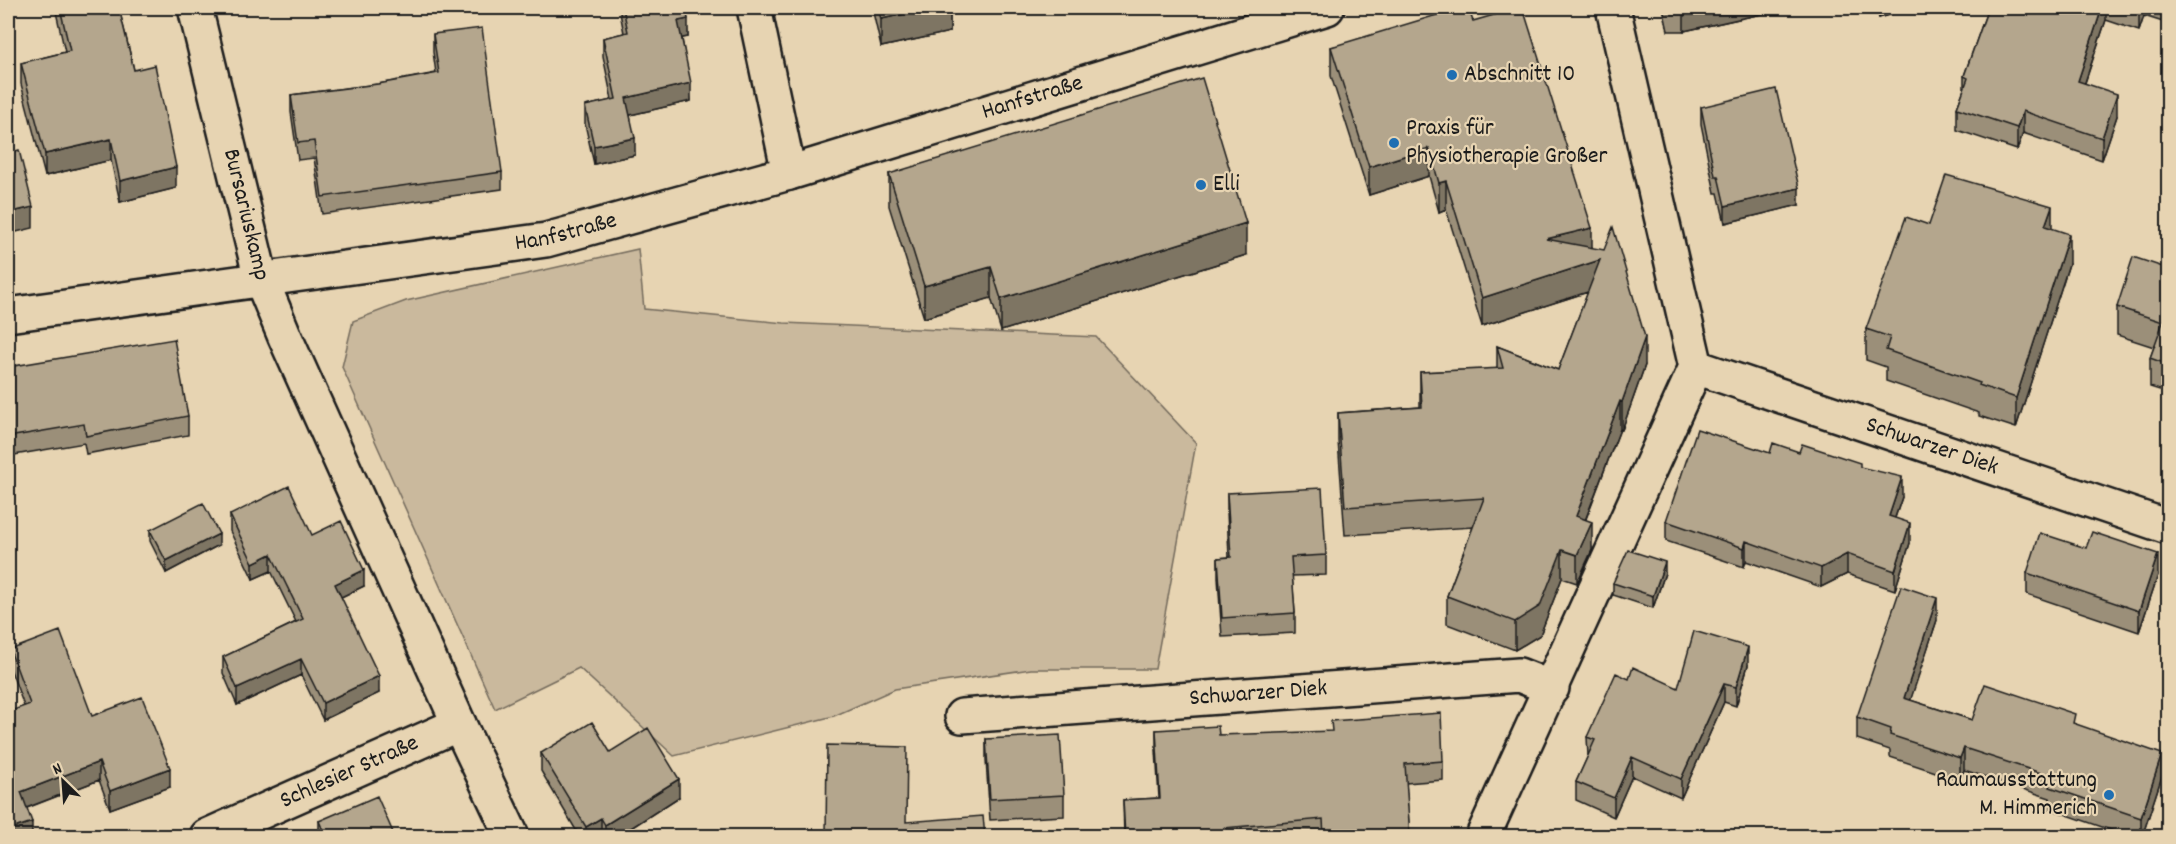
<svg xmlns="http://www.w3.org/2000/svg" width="2176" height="844" font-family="Dekko,sans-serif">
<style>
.green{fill:#cab99d;stroke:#736a5c;stroke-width:1.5}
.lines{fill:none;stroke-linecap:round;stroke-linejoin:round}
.street-casing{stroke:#1c1c1c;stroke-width:38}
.street{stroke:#e7d4b2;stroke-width:33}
.wall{fill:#9b8f79;stroke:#1c1c1c;stroke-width:1.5}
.shaded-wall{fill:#7e7463;stroke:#1c1c1c;stroke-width:1.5}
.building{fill:#b4a68d;stroke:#1c1c1c;stroke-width:1.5}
.poi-dot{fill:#1f6fb2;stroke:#e7d4b2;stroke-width:2}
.labels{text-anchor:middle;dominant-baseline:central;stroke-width:4.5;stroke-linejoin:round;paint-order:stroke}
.poi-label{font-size:24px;fill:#1c1c1c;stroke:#e7d4b2;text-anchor:start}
.street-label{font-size:24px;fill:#1c1c1c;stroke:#e7d4b2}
</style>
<rect width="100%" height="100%" fill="#e7d4b2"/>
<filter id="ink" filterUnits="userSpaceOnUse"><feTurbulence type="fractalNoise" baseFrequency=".0167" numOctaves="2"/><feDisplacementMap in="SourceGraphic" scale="12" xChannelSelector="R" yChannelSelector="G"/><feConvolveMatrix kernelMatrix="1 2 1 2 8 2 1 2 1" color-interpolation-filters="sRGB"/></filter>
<g filter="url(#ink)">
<path class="green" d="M638 249 644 309 784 323 1096 337 1196 443 1155 669H1031L895 689 834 716 674 756 579 668 495 709 342 367 353 321 406 301Z"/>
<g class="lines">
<defs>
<g id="street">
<path id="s1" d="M195 8 261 279 285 337 459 724 512 836"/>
<path d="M754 8 789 173"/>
<path id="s2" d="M8 315 546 240 789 173 1327 8"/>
<path id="s3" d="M1696 367 2168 527"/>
<path id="s4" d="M962 716 1519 675 1552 688"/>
<path id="s5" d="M207 836 459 724"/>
<path d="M1483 836 1696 367 1613 8"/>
</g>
</defs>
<use href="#street" class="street-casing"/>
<use href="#street" class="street"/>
</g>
<path class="wall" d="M56 8H119L134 70 176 188 120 202 111 160 45 176 21 84V63L65 52 56 12Z
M619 8H686L688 37 682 38 691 101 630 115 635 155 594 164 585 124V106L612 100 603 56V38L624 33Z
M872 8H950V32L881 47Z
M1663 8H1771L1770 12 1684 31H1668Z
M1876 8H1910L1879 18Z
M1988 8H2169V24L2144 16 2139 31 2106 20 2085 83 2117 116 2102 160 2023 133 2017 150 1957 130V108L1964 89V76Z
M1473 21 1592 247 1645 365 1622 430 1620 429 1586 519 1592 550 1577 583 1562 578 1540 635 1515 650 1447 624V596L1473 527 1345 535 1338 441V413L1420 407V372L1497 369V346L1558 370 1588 292 1482 326 1446 209 1439 212 1429 176 1369 195 1331 76V47Z
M433 34 502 172V189L322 214 314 158 298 160 291 112V95L378 84 436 73 433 52Z
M1701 107 1799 205 1725 223 1718 193H1715L1701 124Z
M2169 165V188L2167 187V169Z
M889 174 1246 255 1001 331 991 298 924 318 889 206Z
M1929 225 2052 228 2069 264 2016 428 1979 416V413L1886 381V367L1866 360V329Z
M2169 269V393L2150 387V358L2154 347 2117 335V307Z
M8 367 188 416V435L86 454 84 443 8 456Z
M1799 452 1860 467 1902 497 1895 518 1910 543 1895 590 1847 574 1821 587 1746 561 1744 567 1666 541V521L1770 453Z
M1227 493 1326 555V575L1292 576 1295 613V633L1222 637 1218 578V558L1229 557 1227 512Z
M230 515 312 535 364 586 341 597 379 693 323 720 301 675 237 705 223 673V657L296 622 271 571 253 579 230 531Z
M150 530 219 545 166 573 150 541Z
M1665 573 1653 608 1613 595V583Z
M2027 573 2158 575 2139 632 2027 594Z
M1937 620 1910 700 1972 720 2075 724 2162 776 2142 837H2131L2050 809V798L1964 770 1960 780 1890 757V750L1857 739V717Z
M10 650 92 716 170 787 110 809 99 780 27 808 32 837H8L24 706 10 668Z
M1748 665 1736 706 1724 702 1681 798 1632 776 1614 817 1576 800V782L1588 756 1587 737 1629 679 1678 688Z
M1156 730 1219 735 1443 761V780L1406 783 1410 837H1124L1123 800 1159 798 1156 750Z
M986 739 1064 795V816L990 820 986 760Z
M610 752 679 797 617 837H580L541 771V753Z
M319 821 395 837H319Z"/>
<path class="shaded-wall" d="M932 8H950V32L881 47V19Z
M1704 8H1771L1770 12 1684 31V12Z
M1879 8H1910L1879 18Z
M2102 8H2106V20L2078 103V81Z
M2139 9V8H2144V16L2139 31Z
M688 19V37L678 39V21Z
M691 83V101L626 116V98Z
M2117 94V116L2102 160V138Z
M2023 111V133L2017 150V128Z
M635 138V155L594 164V146Z
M111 139V160L45 176V154Z
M1429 148V176L1369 195V167Z
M176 167V188L120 202V181Z
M1446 181V209L1439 212V183Z
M1799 188V205L1725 223V206Z
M2052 206V237L2045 226Z
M33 207V228L8 234V213Z
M1246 223V255L1001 331V299Z
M1592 228V256L1546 239Z
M2069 234V264L2016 428V398Z
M1600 260V288L1482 326V298Z
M991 267V298L924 318V286Z
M1645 337V365L1622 430V402Z
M1620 401V429L1576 544V516Z
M1902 477V497L1889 535V516Z
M1592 522V550L1577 583V555Z
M1910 523V543L1895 590V571Z
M219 534V545L166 573V561Z
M1746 541V561L1744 567V548Z
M1562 550V578L1540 635 1515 650V622Z
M271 554V571L253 579V563Z
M1847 554V574L1821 587V568Z
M2158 554V575L2139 632V611Z
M1665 562V573L1653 608V596Z
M364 570V586L335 600V584Z
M1937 598V620L1904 720V698Z
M1748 647V665L1736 706V687Z
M301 659V675L237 705V688Z
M379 676V693L323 720V703Z
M1724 684V702L1681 798V779Z
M1964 748V770L1960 780V758Z
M2162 754V776L2142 837H2141V818Z
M1632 757V776L1614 817V798Z
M99 762V780L21 810V792Z
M170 768V787L110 809V791Z
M679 779V797L617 837H605V825Z
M601 818V836L586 837V827Z
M32 822V837H8V830Z"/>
<path class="building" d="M60 8H119L134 70 155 65 176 167 120 181 111 139 45 154 21 63 70 51Z
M623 8H686L688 19 678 21 691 83 626 98 635 138 594 146 585 106 616 99 603 38 628 32Z
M878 8H932L881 19Z
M1460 8H1468L1473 21 1518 8H1523L1592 228 1546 239 1604 250 1613 227 1645 337 1622 402 1620 401 1576 516 1592 522 1577 555 1562 550 1540 606 1515 622 1447 596 1484 498 1345 507 1338 413 1422 407 1420 372 1503 368 1497 346 1558 370 1600 260 1482 298 1446 181 1439 183 1429 148 1369 167 1331 47Z
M1667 8H1704L1684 12H1668Z
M1988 8H2102L2078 81 2117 94 2102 138 2023 111 2017 128 1957 108 1968 78 1964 76Z
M482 28 502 172 322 197 314 141 298 143 291 95 378 84 439 73 433 34Z
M1202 78 1246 223 1001 299 991 267 924 286 889 174Z
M1776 89 1799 188 1725 206 1718 176H1715L1701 107Z
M19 150 33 207 8 213V153Z
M1946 175 2052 206 2045 226 2069 234 2016 398 1979 385 1980 383 1886 350 1890 337 1866 329 1906 217 1929 225Z
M2133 257 2169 269V365L2150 358 2163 322 2117 307Z
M174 339 188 416 86 436 84 424 8 437V367Z
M1697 429 1770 453 1773 443 1799 452 1802 444 1860 463V467L1902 477 1889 516 1910 523 1895 571 1847 554 1821 568 1746 541 1744 548 1666 521Z
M289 486 312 535 341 521 364 570 335 584 379 676 323 703 301 659 237 688 223 657 303 619 271 554 253 563 230 515Z
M1322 488 1326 555 1291 557 1295 613 1222 618 1218 558 1231 557 1227 493Z
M203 503 219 534 166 561 150 530Z
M2092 532 2158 554 2139 611 2027 573 2040 533 2086 548Z
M1628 550 1665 562 1653 596 1613 583Z
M1901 586 1937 598 1904 698 1972 720 1985 684 2075 714 2073 723 2162 754 2141 818 2050 787 2053 777 1964 748 1960 758 1890 735 1891 729 1857 717Z
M60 631 92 716 142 697 170 768 110 791 99 762 21 792 32 822 8 830V712L30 704 10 650Z
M1694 631 1748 647 1736 687 1724 684 1681 779 1632 757 1614 798 1576 782 1595 740 1587 737 1616 673 1629 679 1633 667 1678 688Z
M1441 713 1443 761 1405 764 1410 837H1324L1323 819 1225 828 1226 837H1125L1123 800 1160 798 1156 730 1218 726 1219 735 1332 731 1331 721Z
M592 722 610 752 648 728 679 779 605 825 601 818 586 827 541 753Z
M1060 735 1064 795 990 799 986 739Z
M827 745 907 747 906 822 983 816 985 837H826Z
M377 796 395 837H326L319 821Z"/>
</g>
<g class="poi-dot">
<circle cx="1452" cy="75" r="6"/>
<circle cx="1394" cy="143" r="6"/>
<circle cx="1201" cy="185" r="6"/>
<circle cx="2109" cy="795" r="6"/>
</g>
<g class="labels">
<g class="poi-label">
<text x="1464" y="75">Abschnitt 10</text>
<text x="1406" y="129">Praxis für<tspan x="1406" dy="28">Physiotherapie Großer</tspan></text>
<text x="1213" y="185">Elli</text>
<text x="2097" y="781" text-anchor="end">Raumausstattung<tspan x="2097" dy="28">M. Himmerich</tspan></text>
</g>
<g class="street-label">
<text stroke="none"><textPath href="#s2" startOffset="1050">Hanfstraße</textPath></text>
<text stroke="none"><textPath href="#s1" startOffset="213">Bursariuskamp</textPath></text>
<text stroke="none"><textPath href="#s2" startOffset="564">Hanfstraße</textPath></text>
<text stroke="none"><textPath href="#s3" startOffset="249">Schwarzer Diek</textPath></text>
<text stroke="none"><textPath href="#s4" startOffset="297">Schwarzer Diek</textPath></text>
<text stroke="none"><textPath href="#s5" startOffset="156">Schlesier Straße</textPath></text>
</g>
</g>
<rect width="2176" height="844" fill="none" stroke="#e7d4b2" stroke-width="30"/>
<rect x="15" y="15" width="2146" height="814" fill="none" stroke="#1c1c1c" stroke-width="2" filter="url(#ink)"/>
<g transform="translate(63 781) rotate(335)" stroke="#e7d4b2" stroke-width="4.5" paint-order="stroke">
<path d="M0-4.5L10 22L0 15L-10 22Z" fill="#1c1c1c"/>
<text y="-9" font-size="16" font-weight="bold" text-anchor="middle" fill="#1c1c1c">N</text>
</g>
</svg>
